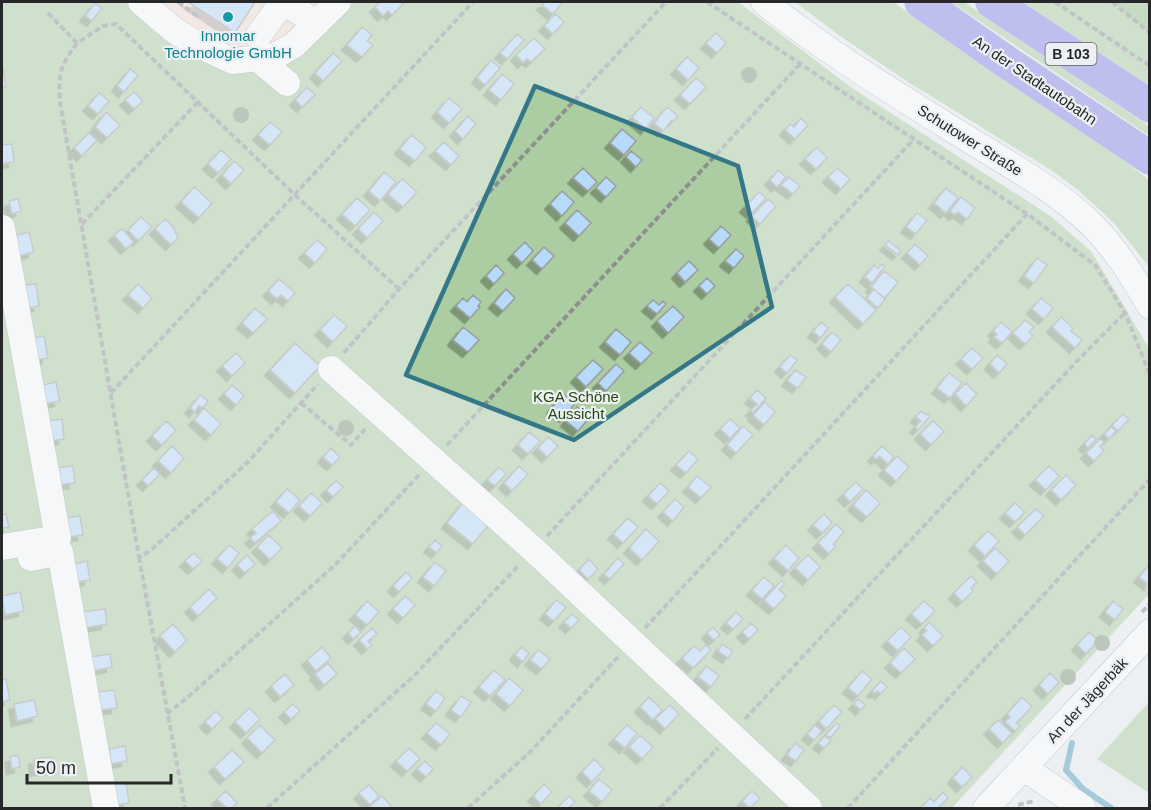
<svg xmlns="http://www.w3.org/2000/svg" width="1151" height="810" font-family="Arial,sans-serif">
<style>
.commercial{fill:#f8e0d6}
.green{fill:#accda1}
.forest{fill:#95c287}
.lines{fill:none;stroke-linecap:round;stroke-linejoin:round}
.stream{stroke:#4a9dbe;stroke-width:6}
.building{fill:#b8dafa;stroke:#9a9da0;stroke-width:1.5;filter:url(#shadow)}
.minor-casing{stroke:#96999c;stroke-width:27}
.highway-casing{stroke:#cbcbcb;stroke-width:34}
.path{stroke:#8d8f91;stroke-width:4;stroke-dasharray:6 3;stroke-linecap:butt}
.minor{stroke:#fff;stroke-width:26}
.highway{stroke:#8581ec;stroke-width:33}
.tree{fill:#7d9576}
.marked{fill:none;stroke:#347788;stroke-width:4.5;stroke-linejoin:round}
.culture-dot{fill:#0f9aa8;stroke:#edf0f3;stroke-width:2}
.labels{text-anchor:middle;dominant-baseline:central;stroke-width:4.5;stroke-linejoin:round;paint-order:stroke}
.shield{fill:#edf0f3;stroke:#626365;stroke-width:1.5}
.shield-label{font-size:14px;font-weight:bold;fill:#262728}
.culture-label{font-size:15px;fill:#0d838f;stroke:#edf0f3}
.street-label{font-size:15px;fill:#262728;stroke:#edf0f3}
.park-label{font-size:15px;fill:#214a0f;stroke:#edf0f3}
</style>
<defs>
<filter id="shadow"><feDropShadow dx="-5.5" dy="5.5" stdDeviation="0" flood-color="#0004"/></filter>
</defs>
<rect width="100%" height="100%" fill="#edf0f3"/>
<path class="commercial" d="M126 2H346L281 62 163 35Z"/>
<path class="green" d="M2 2H126L163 35 228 70 346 2H738L852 88 1049 215 1091 251 1149 348V594L952 808H2Z
M795 2H893L1110 150 1149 180V267L1114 223 1078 190 1054 172 908 82 840 36Z
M951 2H964L1149 126V136Z
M1021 2H1112L1149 33V86Z
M1149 702V793L1097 759Z"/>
<path class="forest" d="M1112 2H1149V33Z"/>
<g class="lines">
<path class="stream" d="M1072 743 1066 770 1083 789 1111 808"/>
</g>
<path class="building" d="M188 2H255L235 33Z
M380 2H400L403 4 392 15 388 11 383 16 375 7Z
M545 2H563L553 14 542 5Z
M95 3 102 8 92 21 85 16Z
M555 14 564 22 553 34 544 26Z
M362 27 372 35 367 41 373 45 362 57 347 45Z
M716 33 726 43 717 53 706 43Z
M517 34 524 40 507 59 500 53Z
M534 38 545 49 531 62 527 59 523 63 516 55Z
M333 53 342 61 323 81 315 73Z
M687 57 699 68 688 80 676 69Z
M491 60 500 68 485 85 477 78Z
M2 67H3L6 87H2Z
M130 69 138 75 124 92 117 86Z
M502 74 514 84 501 100 489 90Z
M696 78 706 87 690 104 680 95Z
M307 87 315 95 302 107 295 100Z
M134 92 143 101 134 109 125 100Z
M99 93 109 101 98 114 88 106Z
M449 98 462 109 449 123 437 112Z
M641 107 654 118 646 129 632 117Z
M667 107 678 116 674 121 672 120 663 131 654 123Z
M106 112 120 125 107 138 95 127Z
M468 116 476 124 463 139 455 131Z
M801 118 808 125 795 139 785 130 790 124 794 127Z
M270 122 282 132 270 145 258 135Z
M622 129 636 141 624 155 610 143Z
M89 133 97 140 82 156 74 148Z
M411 135 426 147 415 161 400 149Z
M444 142 459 156 451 165 435 151Z
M12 144 14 162 2 164V145Z
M817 147 827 158 816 169 805 159Z
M221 150 231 159 218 173 208 164Z
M631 151 642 160 636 167 626 157Z
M234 161 244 170 231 184 222 175Z
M583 168 597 182 588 191 573 178Z
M837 168 850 179 841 189 828 177Z
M778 170 786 177 777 187 770 180Z
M384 172 396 182 380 201 369 191Z
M606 177 616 186 606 197 596 188Z
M789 177 800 186 793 194 781 185Z
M402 179 417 192 403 207 388 194Z
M194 187 212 203 199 218 181 202Z
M946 188 958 198 946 213 934 203Z
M562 191 574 202 562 216 550 204Z
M759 192 766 198 752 213 745 207Z
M961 197 975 208 967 219 958 212 955 215 950 211Z
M357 198 370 210 355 226 342 214Z
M18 199 21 211 12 214 9 201Z
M768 199 776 206 760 224 752 216Z
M577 210 591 223 579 236 565 223Z
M374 212 383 221 367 238 358 229Z
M917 213 927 220 916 234 906 227Z
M141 217 152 227 138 241 128 230Z
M165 219 173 227 178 238 171 245 155 229Z
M721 226 731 235 719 248 709 239Z
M122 229 134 242 126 249 114 235Z
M29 232 34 252 19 256 14 236Z
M317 240 327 249 315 263 304 253Z
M889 241 901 251 898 255 885 245Z
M525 242 533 251 522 263 513 254Z
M915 244 928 256 920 265 907 253Z
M544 247 554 256 542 269 532 260Z
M736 249 744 256 734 268 725 261Z
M1037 258 1047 265 1034 283 1024 276Z
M689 261 698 270 685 282 677 273Z
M882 264 885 266 872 283 865 277 874 265 878 269Z
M496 265 504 273 494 284 486 276Z
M884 271 898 282 885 298 871 287Z
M707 278 715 286 707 294 699 286Z
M279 279 295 293 288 301 281 295 277 299 268 291Z
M36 284 39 306 29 308 25 285Z
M138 284 152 298 143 308 128 295Z
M848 284 876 310 863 324 835 297Z
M506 289 515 298 503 311 494 303Z
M874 289 885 299 878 308 867 298Z
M473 295 481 302 478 306 480 307 470 318 456 306 463 298 467 302Z
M1041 298 1053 308 1044 319 1032 309Z
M653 300 659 305 663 301 666 304 657 314 647 306Z
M673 306 684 317 668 333 657 321Z
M255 308 267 319 253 333 242 323Z
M334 315 347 326 333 342 320 330Z
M1061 317 1073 328 1071 331 1082 340 1075 348 1052 327Z
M1025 320 1034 327 1029 332 1033 336 1025 344 1013 333Z
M821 322 828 328 821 338 813 332Z
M1001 322 1012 332 1002 343 994 337 997 334 993 331Z
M463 327 479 340 468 352 453 340Z
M616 329 631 342 620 355 605 342Z
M832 332 841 340 831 352 822 344Z
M44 336 48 358 37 360 33 338Z
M640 342 652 353 641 364 629 353Z
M295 343 320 366 295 393 270 370Z
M972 348 983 358 972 369 961 359Z
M236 353 245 363 232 376 222 366Z
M790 355 797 360 787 373 780 367Z
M997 355 1007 364 999 373 990 364Z
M593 360 603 369 586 387 576 377Z
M616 364 624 371 606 391 598 383Z
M795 370 806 377 798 388 787 381Z
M949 373 962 383 950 398 937 388Z
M56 382 60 401 46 404 43 385Z
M966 383 977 394 966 406 955 394Z
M232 385 244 396 236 405 224 394Z
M757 390 766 398 753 413 751 410 757 404 750 398Z
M563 394 575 403 565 417 552 408Z
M200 395 208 401 203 408 199 406 195 412 190 408Z
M765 402 775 412 764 425 753 415Z
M577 407 590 417 578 431 566 421Z
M204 408 221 424 211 435 194 420Z
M921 411 926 415 928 414 930 416 918 430 915 427 921 421 916 417Z
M1123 414 1129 419 1118 431 1112 425Z
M62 419 64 439 50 441 48 421Z
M730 419 740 428 730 438 720 429Z
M166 421 176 430 162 445 152 436Z
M933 421 944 431 931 445 920 434Z
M743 426 753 435 736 453 727 445Z
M1111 427 1116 431 1109 439 1104 434Z
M529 432 540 441 528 454 518 445Z
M1092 435 1096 439 1088 448 1084 444Z
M548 437 558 446 547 457 538 448Z
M1100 439 1104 442 1100 447 1104 451 1094 461 1086 453Z
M172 446 184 458 171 473 158 461Z
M882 446 894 457 888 464 879 456 877 459 873 456Z
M331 448 340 457 332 465 323 457Z
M689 451 698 459 686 473 676 465Z
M897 456 909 467 896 481 884 470Z
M73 466 75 483 57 485 56 468Z
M519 466 528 474 512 491 504 483Z
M1049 466 1059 476 1046 490 1035 480Z
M499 467 506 474 495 486 487 480Z
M154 468 160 474 148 486 142 480Z
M1066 475 1076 485 1061 500 1051 490Z
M697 476 711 487 701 498 688 487Z
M336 481 343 487 333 497 326 490Z
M856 482 863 489 850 502 843 494Z
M660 483 669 491 657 504 648 496Z
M287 489 300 500 289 513 276 502Z
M866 490 880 503 867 517 853 505Z
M311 493 322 503 310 516 299 506Z
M675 499 684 507 673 521 663 512Z
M463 502 489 524 473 544 447 523Z
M1015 503 1025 512 1015 522 1005 513Z
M1036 509 1044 516 1025 535 1017 527Z
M273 511 281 521 255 543 250 538 256 533 252 529Z
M6 514 9 527 2 528V515Z
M824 514 832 523 822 533 813 525Z
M80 516 83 535 70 537 67 518Z
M628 518 638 527 623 543 613 534Z
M836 524 844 532 833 544 836 546 829 554 818 543Z
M646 529 659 541 642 560 629 548Z
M988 531 999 541 985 556 974 545Z
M269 535 282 548 270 560 257 547Z
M435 540 442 546 437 553 429 547Z
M229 545 239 553 228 568 217 559Z
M786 545 799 558 788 571 774 558Z
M995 548 1009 561 997 574 983 561Z
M194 553 202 561 193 569 185 561Z
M247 555 255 564 245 573 237 565Z
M808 555 820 567 808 580 795 568Z
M618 558 624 564 610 579 604 574Z
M589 559 598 569 588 579 579 570Z
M87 561 90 580 77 582 74 564Z
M435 562 446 571 434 586 423 577Z
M1150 564V585H1149L1139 577Z
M406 572 412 578 399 592 393 586Z
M971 576 977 582 971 588 973 591 962 602 954 593Z
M764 577 774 586 762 599 752 590Z
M781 581 785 584 779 589 786 596 774 609 764 600Z
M209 589 217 598 198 616 190 607Z
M20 592 24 611 5 615 2 596Z
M405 596 415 605 403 618 393 609Z
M556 600 566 607 554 621 545 614Z
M367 601 379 612 367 625 355 615Z
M924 601 935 611 922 624 911 614Z
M1113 601 1123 609 1115 620 1105 612Z
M105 609 107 624 85 628 82 612Z
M736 612 743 619 733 629 726 623Z
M572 614 579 620 571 628 564 622Z
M929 622 943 636 933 646 922 635 927 630 924 628Z
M751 623 758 630 749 639 742 632Z
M173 624 187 640 175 652 160 636Z
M355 626 361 632 353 639 348 633Z
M713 627 720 635 714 640 707 633Z
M901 627 911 637 898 651 887 641Z
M372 628 377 634 368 641 372 645 367 649 359 640Z
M1089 632 1098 640 1086 654 1077 645Z
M722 644 733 651 728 658 718 651Z
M706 645 711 650 693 668 682 658 694 646 700 651Z
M322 647 331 658 316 671 307 660Z
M521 647 529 653 523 662 515 655Z
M904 648 915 659 901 673 890 663Z
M538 650 550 659 542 669 530 660Z
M110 654 112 667 92 671 90 657Z
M328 663 337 674 324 685 315 674Z
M706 666 719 676 711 687 698 677Z
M494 670 505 680 490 696 479 687Z
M862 671 872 679 858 696 848 688Z
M1050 673 1059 682 1048 694 1039 685Z
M285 674 294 685 280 697 271 686Z
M509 678 523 690 510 706 496 694Z
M6 679 10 700 2 702V680Z
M881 681 887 687 880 694 878 691 875 693 872 691Z
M114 690 117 708 101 710 98 692Z
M436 691 445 698 436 711 426 704Z
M461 696 471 702 461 717 451 710Z
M649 697 662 710 653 720 640 707Z
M1022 697 1032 707 1016 723 1020 726 1015 731 1005 722 1010 717 1007 714Z
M858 699 865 705 861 710 854 704Z
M34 700 38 716 17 721 14 704Z
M293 704 300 711 291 719 284 712Z
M670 705 679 714 665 729 655 719Z
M834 705 842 712 826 729 819 721Z
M249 708 260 719 246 733 235 722Z
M216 711 223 718 212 729 205 722Z
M998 720 1012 733 1003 743 989 729Z
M436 723 450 734 441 745 427 733Z
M837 723 840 726 830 738 826 734Z
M260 725 275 740 262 753 247 738Z
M627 725 637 733 625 748 614 739Z
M815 725 822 731 814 740 807 734Z
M640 735 653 747 642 759 629 747Z
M825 736 831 741 824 748 818 743Z
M795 743 804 750 796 761 787 755Z
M125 746 127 761 111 764 109 749Z
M409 748 420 759 407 771 396 761Z
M232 750 244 762 225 779 214 767Z
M18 755 20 767 12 769 10 757Z
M51 757 52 769 35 771 34 759Z
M594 759 604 769 592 782 582 772Z
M425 761 433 769 426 777 417 769Z
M962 767 972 777 962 787 953 778Z
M599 779 612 790 602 802 589 791Z
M126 782 129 803 117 805 113 784Z
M544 784 552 792 541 804 533 796Z
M369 785 379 796 370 805 359 793Z
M226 791 237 803 231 808H227L217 799Z
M752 791 760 798 750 808 742 801Z
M943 792 948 798 938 808H921L930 798 934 802Z
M382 796 391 806 389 808H372L370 806Z
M569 796 575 802 568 808H559L558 807Z"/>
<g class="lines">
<defs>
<path id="minor" d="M141 2 174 30 194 43 233 61 275 56 294 45 338 2
M764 2C828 53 899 96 968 139 1010 165 1056 190 1092 225 1116 249 1133 277 1150 306
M258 36 283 2 317 23
M258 59 287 83
M2 228 58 538 2 547
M331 369 534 550 809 808
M31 558 60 552 106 808
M1024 768 1083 808
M986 808 1150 632"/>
<path id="highway" d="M921 2 1002 59 1150 158
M992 2 1150 106"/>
</defs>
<use href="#minor" class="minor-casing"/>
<use href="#highway" class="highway-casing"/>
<path class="path" d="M178 2 200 18
M707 2 1027 214 1095 265 1125 313 1150 375
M1055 2 1150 66
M1112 2 1150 33
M48 13 77 43 103 26 116 24 294 194 399 289
M77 43C60 67 58 72 60 102L139 557 150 551 247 463 318 384
M82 224 198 102
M344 353 399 289 666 2
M111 393 473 2
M301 403 351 445 365 429
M447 445 801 63
M547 536 913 140
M139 557 185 808
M1142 612 1150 604
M645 628 1027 214
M167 714 188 697 334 566 419 475
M745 719 1077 361 1125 313
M1018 805 1034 801
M267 808 413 677 519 565
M468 808 531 751 618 657
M660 808 718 748
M848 808 1150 479"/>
<use href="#minor" class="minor"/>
<use href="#highway" class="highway"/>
</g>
<g class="tree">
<circle cx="749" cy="75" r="8"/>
<circle cx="241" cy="115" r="8"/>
<circle cx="346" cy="428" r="8"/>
<circle cx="1102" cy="643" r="8"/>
<circle cx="1068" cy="677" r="8"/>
</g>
<path d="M0 0H1151V810H0ZM535 86 738 166 772 307 574 440 406 375Z" fill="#edf0f3" fill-opacity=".55" fill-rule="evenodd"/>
<path class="marked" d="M535 86 738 166 772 307 574 440 406 375Z"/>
<circle class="culture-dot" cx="228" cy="17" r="6"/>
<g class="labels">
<rect class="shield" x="1045.5" y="43" width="51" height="22" rx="4.5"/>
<g class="shield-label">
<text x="1071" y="54">B 103</text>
</g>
<g class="culture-label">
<text x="228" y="35">Innomar<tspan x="228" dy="17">Technologie GmbH</tspan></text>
</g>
<g class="street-label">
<text transform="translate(1035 80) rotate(34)">An der Stadtautobahn</text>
<text transform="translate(970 140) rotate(32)">Schutower Straße</text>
<text transform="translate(1087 700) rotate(-47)">An der Jägerbäk</text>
</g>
<g class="park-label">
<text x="576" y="396">KGA Schöne<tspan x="576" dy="17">Aussicht</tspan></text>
</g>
</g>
<rect width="1151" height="810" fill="none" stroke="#262728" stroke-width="6"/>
<path d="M27 774v9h144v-9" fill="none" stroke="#262728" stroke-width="3"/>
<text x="36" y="774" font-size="18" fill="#262728" stroke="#edf0f3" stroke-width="4.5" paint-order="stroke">50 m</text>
</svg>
